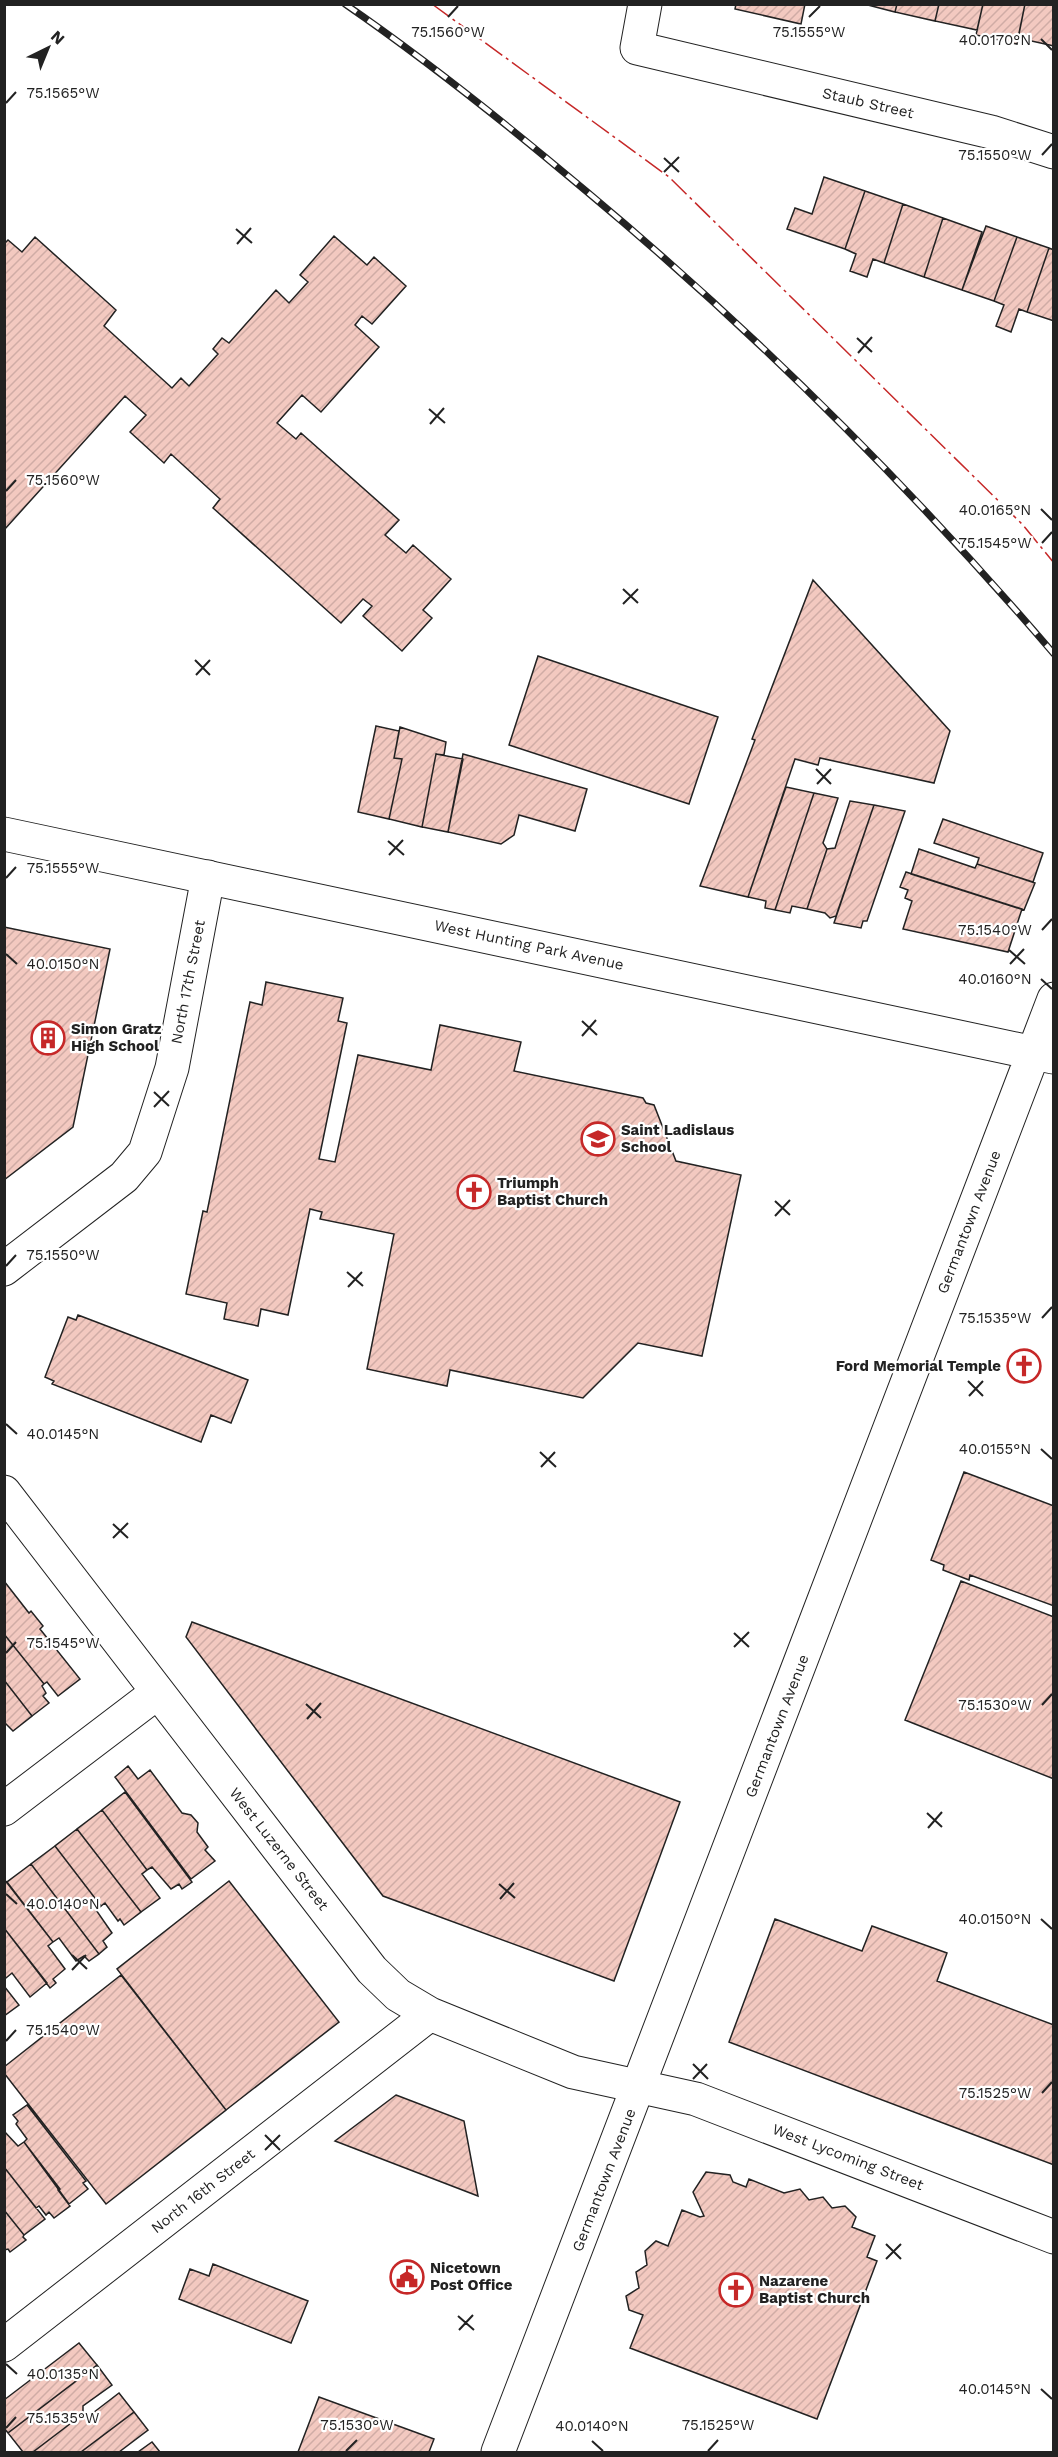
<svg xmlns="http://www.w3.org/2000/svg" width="1058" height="2457" font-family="'Work Sans',sans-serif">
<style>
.building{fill:url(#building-hatch);stroke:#222;stroke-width:1.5}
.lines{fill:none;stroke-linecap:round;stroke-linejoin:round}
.minor-casing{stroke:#222;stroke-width:35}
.primary-casing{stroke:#222;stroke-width:35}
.minor{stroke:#fff;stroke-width:33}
.primary{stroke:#fff;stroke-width:33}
.rail-casing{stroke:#222;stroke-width:7}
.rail{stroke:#fff;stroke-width:4.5;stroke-dasharray:14;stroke-linecap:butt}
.power{stroke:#c62828;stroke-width:1.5;stroke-dasharray:21 4.5 3 4.5;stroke-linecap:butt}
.ticks{fill:none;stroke:#222;stroke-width:2}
.labels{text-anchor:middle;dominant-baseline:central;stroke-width:4.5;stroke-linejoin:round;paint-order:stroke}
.street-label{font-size:15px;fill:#222;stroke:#fff}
.poi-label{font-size:15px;font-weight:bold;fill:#222;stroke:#fff;text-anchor:start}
.ticks-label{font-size:15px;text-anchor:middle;fill:#222;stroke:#fff;stroke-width:4.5;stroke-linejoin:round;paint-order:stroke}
</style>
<defs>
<pattern id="building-hatch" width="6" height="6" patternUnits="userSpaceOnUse" patternTransform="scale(1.5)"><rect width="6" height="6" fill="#f3c9c0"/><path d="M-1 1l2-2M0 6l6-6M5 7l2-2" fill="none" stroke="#d0aca5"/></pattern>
</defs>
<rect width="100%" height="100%" fill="#fff"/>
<path class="building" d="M736 4H805L801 24 735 9Z
M864 4H897L895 12Z
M897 4H939L935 21 895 12Z
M939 4H983L977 30 935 21Z
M983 4H1025L1017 44 976 35Z
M1025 4H1054V46L1018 38Z
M824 177 865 191 845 249 787 229 795 208 812 214Z
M865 191 903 204 884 263 873 259 867 277 850 271 856 254 845 249Z
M903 204 943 218 924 277 884 263Z
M943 218 982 232 962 290 924 277Z
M986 226 1017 237 994 301 962 290Z
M334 236 367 265 374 257 406 286 372 324 362 316 355 325 379 347 321 412 302 395 277 423 296 439 301 433 399 520 385 535 406 553 413 545 451 579 423 610 432 618 402 651 363 616 372 606 363 599 341 623 213 508 220 499 171 454 164 463 130 432 146 415 125 396 4 530V244L8 240 22 252 35 237 116 310 104 326 172 388 181 378 189 386 218 354 213 349 222 338 229 343 276 290 289 303 308 282 300 275Z
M1017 237 1049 248 1027 312 1019 309 1011 332 996 326 1004 305 994 301Z
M1049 248 1054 250V321L1027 312Z
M813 580 950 731 934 783 820 758 818 765 795 759 748 897 700 886 755 740 752 739Z
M538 656 718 717 689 804 509 745Z
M376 726 399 731 394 758 402 759 389 819 358 812Z
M400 727 446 742 444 755 436 754 422 827 389 819 402 759 394 758Z
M436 754 463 759 448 832 422 827Z
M463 754 587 789 575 831 519 815 514 835 501 844 448 832Z
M786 787 814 793 775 910 765 908 766 901 748 897Z
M814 793 838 798 823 843 827 849 807 909 792 906 790 913 775 910Z
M850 801 874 805 836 916 830 918 825 913 807 909 827 849 835 848Z
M874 805 905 811 867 921H863L861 928 834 923Z
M943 819 1043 853 1033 882 977 864 979 858 934 843Z
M919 849 975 868 977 864 1035 883 1024 910 911 874Z
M906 872 1022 909 1008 952 903 929 912 901 905 898 908 890 900 887Z
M4 927 110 949 73 1127 4 1180Z
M266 982 343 998 338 1021 347 1023 319 1159 335 1162 358 1055 431 1070 440 1025 521 1042 514 1071 643 1098 646 1103 654 1105 676 1161 741 1175 702 1356 638 1343 583 1398 450 1370 447 1386 367 1369 394 1234 320 1219 322 1212 310 1209 288 1315 261 1309 258 1326 224 1319 227 1303 186 1294 203 1211 207 1212 250 1002 262 1005Z
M78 1315 248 1380 231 1423 211 1415 201 1442 52 1384 54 1381 45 1377 68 1317 76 1320Z
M964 1472 1054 1506V1606L970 1575 969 1580 943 1570 944 1565 931 1560Z
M4 1581 29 1613 31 1611 43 1626 40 1629 80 1679 58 1696 47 1682 44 1684 4 1634Z
M961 1581 1054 1617V1779L905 1720Z
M192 1622 680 1802 614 1981 383 1896 186 1637Z
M4 1634 44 1684 42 1686 46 1693 43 1696 49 1703 32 1716 4 1680Z
M4 1680 32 1716 13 1731 4 1722Z
M128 1766 138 1779 150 1770 182 1813 191 1815 198 1823 197 1832 208 1847 205 1850 215 1861 191 1879 115 1777Z
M125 1792 192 1882 182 1889 179 1884 171 1889 152 1867 147 1870 102 1810Z
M102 1810 147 1870 142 1874 160 1898 141 1912 77 1829Z
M77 1829 141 1912 124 1925 120 1919 118 1921 105 1903 101 1906 55 1846Z
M55 1846 101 1906 96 1910 112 1933 103 1941 107 1947 99 1954 31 1864Z
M31 1864 99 1954 89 1961 84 1956 76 1961 59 1938 53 1942 7 1882Z
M4 1879 53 1942 48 1946 65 1969 53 1979 56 1983 50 1988 4 1928Z
M229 1881 339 2022 226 2110 117 1969Z
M775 1919 862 1951 872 1926 947 1953 937 1981 1054 2025V2165L729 2042Z
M4 1928 47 1983 30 1997 12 1973 6 1978 4 1975Z
M121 1975 226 2110 106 2204 4 2073V2067Z
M4 1986 19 2005 4 2016Z
M396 2095 464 2121 478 2196 335 2141Z
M27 2105 86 2181 83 2183 88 2189 69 2204 24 2142 27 2139 16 2124 18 2121 13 2115Z
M4 2131 18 2146 24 2142 60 2189 58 2190 70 2206 54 2218 49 2212 46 2215 39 2206 36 2208 4 2167Z
M4 2167 45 2219 24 2235 4 2210Z
M706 2172 730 2175 733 2182 746 2187 749 2179 784 2193 800 2189 809 2200 823 2197 832 2208 845 2206 856 2217 852 2227 875 2236 867 2257 877 2261 817 2419 630 2348 643 2315 629 2310 626 2296 639 2288 636 2272 647 2265 645 2251 656 2241 668 2246 682 2210 700 2217 704 2216 693 2192Z
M4 2210 24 2235 23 2237 26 2240 10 2252 8 2249 4 2250Z
M213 2264 308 2301 291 2343 179 2299 190 2269 209 2276Z
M79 2343 97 2365 8 2433 4 2428V2400Z
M97 2365 112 2385 83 2406V2414L33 2452H23L8 2433Z
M119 2393 134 2412 81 2452H33L83 2414 89 2416Z
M319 2397 434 2439 429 2452H298Z
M134 2412 148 2430 119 2452H81Z
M152 2442 160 2452H138Z"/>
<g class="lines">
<defs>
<path id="minor" d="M645 4 637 48 991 132 1054 152
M4 1269 124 1177 145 1152 172 1068 208 877
M4 1492 372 1970 398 1995 430 2014 573 2072 696 2099 1054 2237
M4 1809 158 1692
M4 2345 430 2014"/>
<path id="primary" d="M4 834 1053 1057
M498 2452 1054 999"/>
</defs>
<use href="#minor" class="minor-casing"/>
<use href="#primary" class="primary-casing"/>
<use href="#minor" class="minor"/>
<use href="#primary" class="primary"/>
<defs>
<path id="rail" d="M345 4C429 62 509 126 586 191 755 332 910 486 1054 654"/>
</defs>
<use href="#rail" class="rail-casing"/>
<use href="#rail" class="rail"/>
<path class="power" d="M432 4 669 177 1023 525 1054 563"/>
</g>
<path class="ticks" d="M448 17 458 6M809 17 820 6M1041 39 1052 50M6 103 16 92M1042 155 1052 144M664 158 679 172M664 172 679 157M236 229 252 243M237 244 251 228M857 338 872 352M858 353 872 337M429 409 445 423M430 424 444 408M6 491 16 480M1041 509 1052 520M1042 543 1052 532M623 589 638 603M623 604 638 589M195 660 210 675M196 675 210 660M816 769 831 784M817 784 831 769M388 841 404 855M389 855 403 840M6 878 16 867M1042 930 1052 919M1009 950 1025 964M6 954 17 964M1010 964 1024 949M1041 979 1052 989M582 1021 597 1035M582 1036 596 1020M154 1092 169 1106M154 1107 169 1091M775 1201 790 1215M775 1216 790 1200M6 1266 16 1255M347 1272 363 1286M348 1287 362 1272M1042 1318 1052 1307M968 1381 983 1396M969 1396 983 1381M6 1424 17 1434M1041 1449 1052 1459M540 1452 556 1467M541 1467 555 1452M113 1524 128 1538M113 1538 128 1523M734 1633 749 1647M734 1647 749 1632M6 1653 16 1642M306 1704 321 1718M1042 1705 1052 1694M307 1719 321 1703M927 1813 942 1827M928 1828 942 1812M499 1884 515 1898M6 1894 17 1904M500 1899 514 1883M1041 1919 1052 1929M72 1955 87 1969M72 1970 86 1955M6 2041 16 2030M693 2064 708 2079M693 2079 707 2064M1042 2093 1052 2082M265 2135 280 2150M265 2150 280 2135M886 2244 901 2259M886 2259 901 2244M458 2316 474 2330M459 2330 473 2315M6 2364 17 2374M1041 2389 1052 2399M6 2428 16 2417M592 2441 603 2451M346 2451 357 2440M708 2451 718 2440"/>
<defs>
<symbol id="building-ring" viewBox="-11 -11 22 22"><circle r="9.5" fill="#fff" stroke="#c62828" stroke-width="1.5"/><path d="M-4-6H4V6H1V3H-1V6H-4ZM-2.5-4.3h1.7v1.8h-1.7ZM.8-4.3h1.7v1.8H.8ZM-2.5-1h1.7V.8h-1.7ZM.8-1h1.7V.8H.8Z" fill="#c62828"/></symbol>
<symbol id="school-ring" viewBox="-11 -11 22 22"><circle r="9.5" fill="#fff" stroke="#c62828" stroke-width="1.5"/><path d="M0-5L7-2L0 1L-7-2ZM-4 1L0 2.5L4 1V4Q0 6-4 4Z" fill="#c62828"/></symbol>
<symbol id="church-ring" viewBox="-11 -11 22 22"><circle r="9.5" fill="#fff" stroke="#c62828" stroke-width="1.5"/><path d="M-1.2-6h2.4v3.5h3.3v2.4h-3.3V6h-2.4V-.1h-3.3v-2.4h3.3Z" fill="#c62828"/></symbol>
<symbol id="civic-ring" viewBox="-11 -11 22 22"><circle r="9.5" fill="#fff" stroke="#c62828" stroke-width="1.5"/><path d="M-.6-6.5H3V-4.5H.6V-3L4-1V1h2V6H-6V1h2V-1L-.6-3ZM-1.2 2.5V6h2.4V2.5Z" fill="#c62828"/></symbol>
</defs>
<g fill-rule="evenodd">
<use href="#building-ring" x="29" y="1019" width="38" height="38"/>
<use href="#school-ring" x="579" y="1120" width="38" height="38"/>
<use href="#church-ring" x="455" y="1173" width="38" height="38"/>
<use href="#church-ring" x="1005" y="1347" width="38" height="38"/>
<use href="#civic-ring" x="388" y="2258" width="38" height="38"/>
<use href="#church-ring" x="717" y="2271" width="38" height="38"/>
</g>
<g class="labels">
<g class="street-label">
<text transform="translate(868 103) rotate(13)">Staub Street</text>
<text transform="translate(529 945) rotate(12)">West Hunting Park Avenue</text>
<text transform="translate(188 982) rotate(-79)">North 17th Street</text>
<text transform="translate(969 1222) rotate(-69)">Germantown Avenue</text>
<text transform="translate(777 1726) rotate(-69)">Germantown Avenue</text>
<text transform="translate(279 1849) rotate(52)">West Luzerne Street</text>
<text transform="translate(848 2157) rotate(21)">West Lycoming Street</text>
<text transform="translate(604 2180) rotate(-69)">Germantown Avenue</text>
<text transform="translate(203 2191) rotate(-38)">North 16th Street</text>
</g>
<g class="poi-label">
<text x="71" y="1029">Simon Gratz<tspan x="71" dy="17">High School</tspan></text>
<text x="621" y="1130">Saint Ladislaus<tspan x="621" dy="17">School</tspan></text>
<text x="497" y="1183">Triumph<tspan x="497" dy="17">Baptist Church</tspan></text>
<text x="1001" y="1366" text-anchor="end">Ford Memorial Temple</text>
<text x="430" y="2268">Nicetown<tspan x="430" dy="17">Post Office</tspan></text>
<text x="759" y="2281">Nazarene<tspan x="759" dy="17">Baptist Church</tspan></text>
</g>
</g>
<g class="ticks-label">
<text x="448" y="37">75.1560°W</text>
<text x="809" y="37">75.1555°W</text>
<text x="995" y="45">40.0170°N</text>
<text x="63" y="98">75.1565°W</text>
<text x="995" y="160">75.1550°W</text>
<text x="63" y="485">75.1560°W</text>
<text x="995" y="515">40.0165°N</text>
<text x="995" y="548">75.1545°W</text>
<text x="63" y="873">75.1555°W</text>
<text x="995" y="935">75.1540°W</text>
<text x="63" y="969">40.0150°N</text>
<text x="995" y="984">40.0160°N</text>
<text x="63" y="1260">75.1550°W</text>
<text x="995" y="1323">75.1535°W</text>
<text x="63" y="1439">40.0145°N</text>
<text x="995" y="1454">40.0155°N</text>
<text x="63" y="1648">75.1545°W</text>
<text x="995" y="1710">75.1530°W</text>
<text x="63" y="1909">40.0140°N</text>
<text x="995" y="1924">40.0150°N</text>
<text x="63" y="2035">75.1540°W</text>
<text x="995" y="2098">75.1525°W</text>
<text x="63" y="2379">40.0135°N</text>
<text x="995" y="2394">40.0145°N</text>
<text x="63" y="2423">75.1535°W</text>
<text x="357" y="2430">75.1530°W</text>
<text x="718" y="2430">75.1525°W</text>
<text x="592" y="2431">40.0140°N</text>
</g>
<rect width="1058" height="2457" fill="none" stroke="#222222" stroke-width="12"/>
<g transform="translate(48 48) rotate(43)" stroke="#ffffff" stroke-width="4.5" paint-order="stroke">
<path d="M0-4.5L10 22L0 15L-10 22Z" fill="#222222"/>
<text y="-9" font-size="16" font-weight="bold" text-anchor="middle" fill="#222222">N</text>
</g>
</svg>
